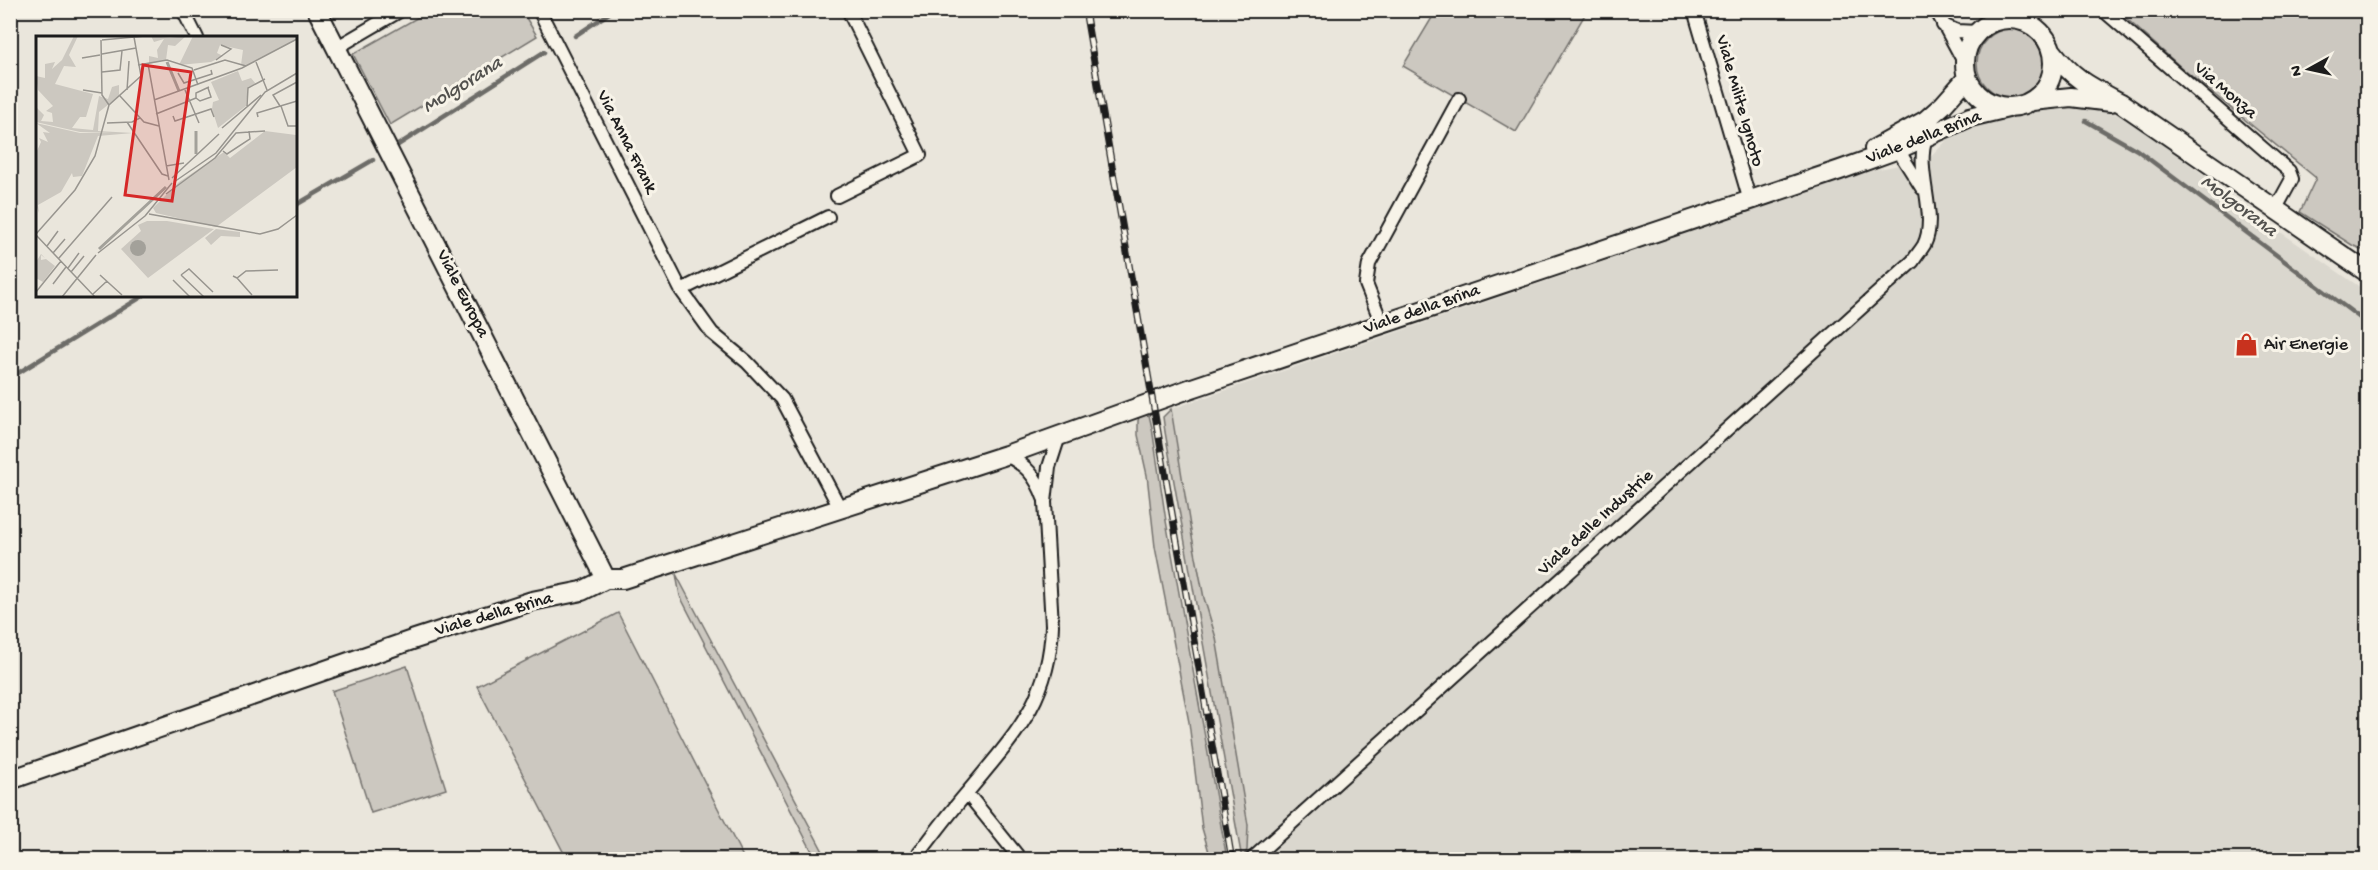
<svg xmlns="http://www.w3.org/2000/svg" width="2378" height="870" font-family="'Gochi Hand',sans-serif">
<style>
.built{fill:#dad7ce}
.green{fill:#ccc8c0;stroke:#74726e;stroke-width:1.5}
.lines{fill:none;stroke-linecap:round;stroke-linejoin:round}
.stream{stroke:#6d6c68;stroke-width:4.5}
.street-casing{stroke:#1c1c1c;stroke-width:16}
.secondary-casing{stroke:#1c1c1c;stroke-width:22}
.street{stroke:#f7f3e8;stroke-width:12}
.secondary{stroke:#f7f3e8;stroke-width:18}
.rail-casing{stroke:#1c1c1c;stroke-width:7}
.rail{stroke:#f7f3e8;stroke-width:4.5;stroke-dasharray:14;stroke-linecap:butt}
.labels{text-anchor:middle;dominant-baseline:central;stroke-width:6;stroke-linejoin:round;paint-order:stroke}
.street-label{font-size:18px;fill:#1c1c1c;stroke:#f7f3e8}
.poi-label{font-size:18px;fill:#1c1c1c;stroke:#f7f3e8;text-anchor:start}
.water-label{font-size:20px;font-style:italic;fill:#52514e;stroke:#f7f3e8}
.inset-river{fill:none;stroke:#a3a19a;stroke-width:3}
.inset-road{fill:none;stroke:#98958f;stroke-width:1.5}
.view{fill:#d62828;fill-opacity:0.15;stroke:#d62828;stroke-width:3}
.inset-edge{fill:none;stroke:#1c1c1c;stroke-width:3}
</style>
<rect width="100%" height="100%" fill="#eae6dc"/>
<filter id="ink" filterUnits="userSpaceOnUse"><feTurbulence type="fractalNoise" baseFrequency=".0167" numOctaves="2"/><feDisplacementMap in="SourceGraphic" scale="12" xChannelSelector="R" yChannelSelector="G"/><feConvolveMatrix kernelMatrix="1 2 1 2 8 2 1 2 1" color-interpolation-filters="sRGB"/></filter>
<g filter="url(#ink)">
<path class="built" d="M2066 104 2102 109 2118 115 2153 137 2279 231 2367 292V859H1242L1247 850 1248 825 1216 638 1204 598 1190 526 1171 409 1874 170 1929 159 1949 138 1983 122Z"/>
<path class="green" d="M429 11H522L537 36 390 125 353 54Z
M1436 11H1587L1516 132 1403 66Z
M2118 11H2367V252L2352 245 2300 212 2316 178 2183 69Z
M1977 63a34 34 0 1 1 68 0a34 34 0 1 1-68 0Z
M1171 409 1190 526 1204 598 1216 638 1248 825 1247 850 1242 859 1165 432 1163 417Z
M1144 414 1149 415 1152 428 1166 521 1227 859H1211L1202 828 1189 722 1155 547 1147 475 1138 435V421L1139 416Z
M676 574 827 859H816L680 596Z
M618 613 744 859H567L477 686Z
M407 666 446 789 371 813 332 691Z"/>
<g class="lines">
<path class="stream" d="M1908 10 1912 13
M575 36 614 10
M2086 121 2137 150 2368 324
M398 145 544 52
M296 205 373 160
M10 378 143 296"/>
<defs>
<path id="street" d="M183 10 197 38
M539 10 681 290 712 333 747 362 782 399 841 510
M1694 10 1750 201
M1936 10 1964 62
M2103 10 2289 171 2292 179 2275 210
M1943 25 1957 31 1977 32
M336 48 401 10
M1905 142 1901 148 1903 158 1922 188
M837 196 920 155 848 10
M681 290 828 217
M1382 324 1366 284 1369 264 1459 99
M1006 455C1026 465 1036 476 1044 498
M967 793 1021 860
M914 860C931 838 948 815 966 794 1012 738 1050 702 1052 625L1045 502 1049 467 1059 436
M1251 860 1913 261C1916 256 1921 250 1924 245 1939 215 1914 172 1926 137"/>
<path id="secondary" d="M317 10 606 579
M1965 63a44 44 0 1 1 88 0a44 44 0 1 1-88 0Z
M2052 51C2073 79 2091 87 2121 103L2368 273
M2032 101 2071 97 2111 102
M1874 149 1926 120 1943 105 1967 78
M10 780 415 639 532 601 582 591 606 579H623L1006 455 1189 389 1840 170 1901 148 1970 117 2008 108"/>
</defs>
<use href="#street" class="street-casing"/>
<use href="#secondary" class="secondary-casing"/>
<use href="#street" class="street"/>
<use href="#secondary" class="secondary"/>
<defs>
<path id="rail" d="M1085 10 1232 860"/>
</defs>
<use href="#rail" class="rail-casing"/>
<use href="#rail" class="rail"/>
</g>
</g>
<defs>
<symbol id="shop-bare" viewBox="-9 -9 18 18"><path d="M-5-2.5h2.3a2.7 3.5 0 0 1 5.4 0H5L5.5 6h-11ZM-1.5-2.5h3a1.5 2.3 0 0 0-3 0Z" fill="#c8321e" stroke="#f7f3e8" stroke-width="2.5" paint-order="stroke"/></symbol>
</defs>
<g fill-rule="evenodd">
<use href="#shop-bare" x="2230" y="328" width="33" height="33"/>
</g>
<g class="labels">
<g class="street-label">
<text transform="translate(2225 91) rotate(41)">Via Monza</text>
<text transform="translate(1739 101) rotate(74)">Viale Milite Ignoto</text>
<text transform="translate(1924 138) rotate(-21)">Viale della Brina</text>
<text transform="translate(626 142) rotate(63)">Via Anna Frank</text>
<text transform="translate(462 294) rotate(63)">Viale Europa</text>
<text transform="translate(1422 310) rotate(-19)">Viale della Brina</text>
<text transform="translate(1596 523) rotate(-42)">Viale delle Industrie</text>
<text transform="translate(494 615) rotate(-16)">Viale della Brina</text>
</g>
<g class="poi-label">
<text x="2264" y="345">Air Energie</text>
</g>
<g class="water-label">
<text transform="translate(463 86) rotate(-32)">Molgorana</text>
<text transform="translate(2238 207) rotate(37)">Molgorana</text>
</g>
</g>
<g transform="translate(36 36)">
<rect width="261" height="261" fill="#eae6dc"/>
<path d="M38 0H42L33 19 40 31 28 30 19 48 57 58 50 81H44L36 92 57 94 63 60 72 63 76 51 83 49V60L63 76 62 95 97 97 62 100 46 140 37 141 36 137 25 156 2 169 3 177 0 169V117L5 106 3 102 12 106 7 96 14 97 0 87 44 97H76L44 96 0 86V71L8 79 5 85 17 86 16 77 10 75 17 70 2 54 0 40 9 42V28L19 26 16 33 26 24ZM115 0 134 2 150 0 139 10 132 9 130 24 113 28V20L122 22 121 14 128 3 118 6ZM157 0H261V3L212 29H205L207 14 184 9 181 17 187 20 175 26 143 29ZM202 35 206 45 215 42 220 48 212 51 210 70 182 92 176 73 177 66 183 64 175 46ZM229 95 260 99 261 131 180 191 120 177 117 172 143 146 188 116 194 122ZM111 185H131L178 193 112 242 85 213 105 195 102 189ZM180 193 204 196V201L185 200 175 209 169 202ZM5 218 9 222 5 219V224L10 223 19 230 7 246 0 242V226Z" fill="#ccc8c0"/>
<path d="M94 212a8 8 0 1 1 16 0a8 8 0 1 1-16 0Z" fill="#a3a19a"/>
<path class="inset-river" d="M131 26 143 55M160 95V118M63 213 130 151"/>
<path class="inset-road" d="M65 4 66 59 73 69M66 4 109 0M66 18 100 12M46 22 64 19M180 24 195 13 185 9M220 26 231 54M112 28 133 144M102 29 131 24 156 32 162 49M158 34 189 24 210 30M66 36 84 34 86 15M142 37 148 47 176 38 175 34M47 54 66 57M91 54 93 25M149 54 163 87M84 60 108 86 123 90M160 62 164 65 175 61 172 52M160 62V57L173 51M118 64 206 32 261 3M211 70 212 52 229 43M244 70 237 59 261 46M245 70 252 90H261M120 78 160 62M137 80 139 85 175 73 178 81M222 81 221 77 261 65M91 86 126 138 132 140M71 87 96 86 104 82M186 92 225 59M187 115 191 118 214 103 213 95M130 130 148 127M136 142 183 98M138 146 180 117 229 56 261 37M130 158 179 122 200 97 229 95M113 178 224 198 242 193 261 179M109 180 136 147M0 198 39 154 59 120 73 69 105 40 98 1M0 199 59 261M11 210 22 195M17 217 29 203M62 217 109 180M23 222 76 161M32 232 43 217M35 236 48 220M64 239 86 259M145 239 153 233 177 256M145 239 168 261M197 240 201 242 210 235 242 234M201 242 216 259M137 244 154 261M17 248 30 231M0 256 25 225M57 258 71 245M26 261 60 219"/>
<path class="view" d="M107 29 155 36 136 165 89 159Z"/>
<rect width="261" height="261" class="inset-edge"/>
</g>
<rect width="2378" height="870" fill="none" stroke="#f7f3e8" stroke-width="36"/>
<rect x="18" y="18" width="2342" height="834" fill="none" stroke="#1c1c1c" stroke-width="2" filter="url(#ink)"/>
<g transform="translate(2309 69) rotate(262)" stroke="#f7f3e8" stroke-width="4.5" paint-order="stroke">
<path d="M0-4.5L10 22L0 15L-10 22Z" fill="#1c1c1c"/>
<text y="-9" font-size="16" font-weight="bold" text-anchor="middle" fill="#1c1c1c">N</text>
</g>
</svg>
